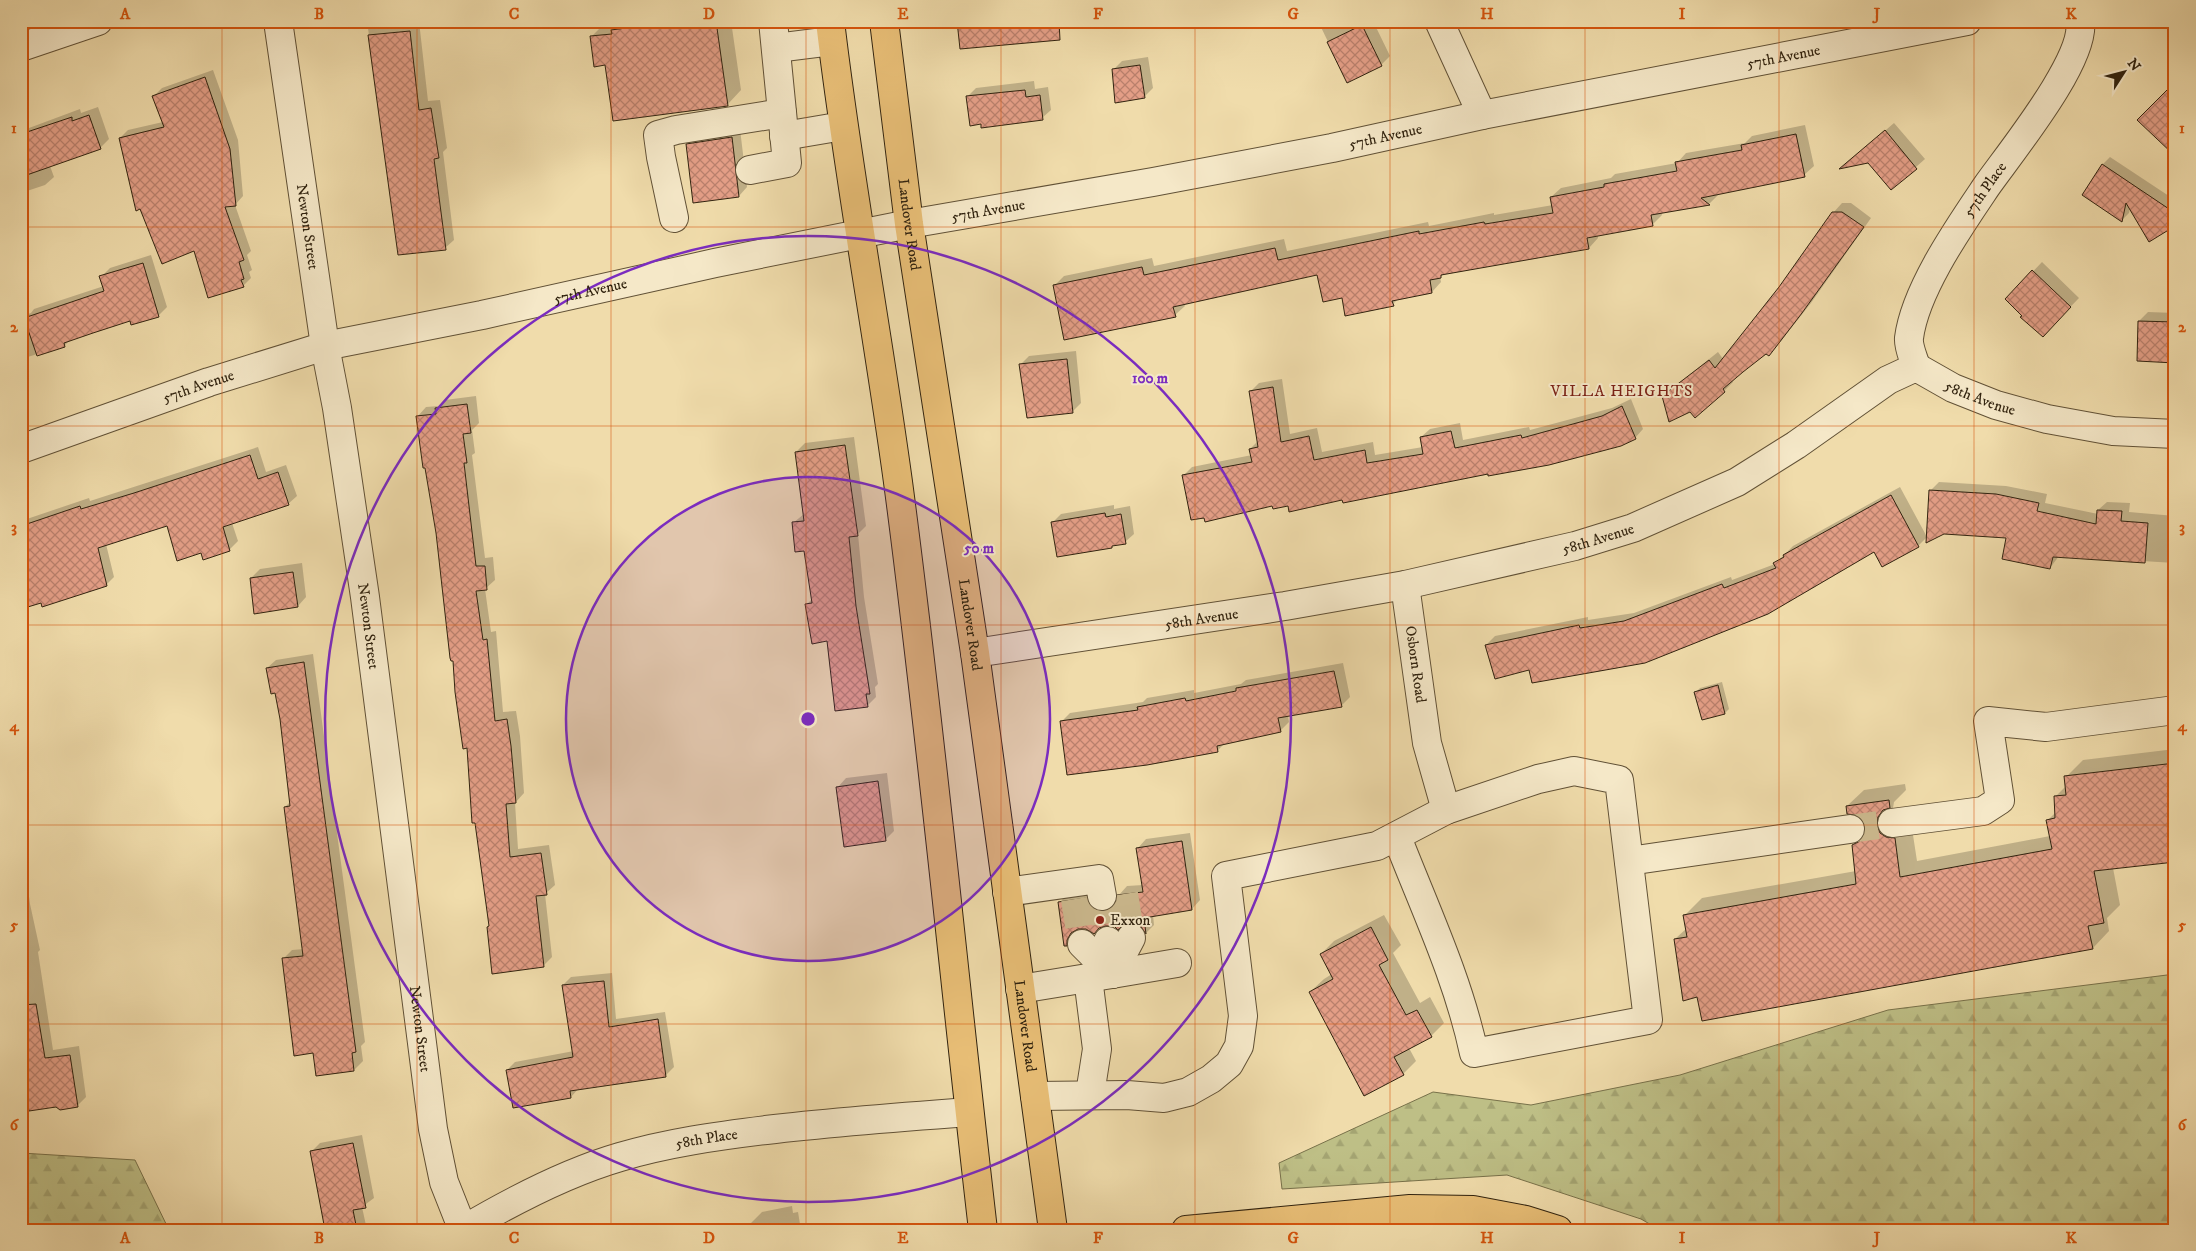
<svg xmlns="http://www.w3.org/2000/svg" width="2196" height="1251" font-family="'IM FELL DW Pica',serif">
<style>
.forest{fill:url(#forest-firs);stroke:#78714a}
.shadow{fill:#0003}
.building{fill:url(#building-cross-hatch);stroke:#31230f}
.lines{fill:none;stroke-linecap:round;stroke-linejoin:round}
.minor-tunnel{stroke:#cab78c;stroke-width:28;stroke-dasharray:28 14;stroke-linecap:butt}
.minor-casing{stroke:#615136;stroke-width:30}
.major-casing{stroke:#31230f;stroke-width:30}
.highway-casing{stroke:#31230f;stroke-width:30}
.minor{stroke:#f5e8c8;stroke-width:28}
.major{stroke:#e8be76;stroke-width:28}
.highway{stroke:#e8be76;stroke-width:28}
.grid{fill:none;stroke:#d6540c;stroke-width:1;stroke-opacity:0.55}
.ring{fill:none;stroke:#7b2cbf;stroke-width:2.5}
.poi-dot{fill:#8f2418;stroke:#f5e8c8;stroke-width:2}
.labels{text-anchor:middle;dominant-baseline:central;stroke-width:4;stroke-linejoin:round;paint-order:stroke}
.street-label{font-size:15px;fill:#31230f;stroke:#f5e8c8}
.poi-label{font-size:15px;fill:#31230f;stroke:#f5e8c8;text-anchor:start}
.neighbourhood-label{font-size:16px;letter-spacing:1px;fill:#7a1f14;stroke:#f5e8c8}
.centre{fill:#7b2cbf;stroke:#f5e8c8;stroke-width:2.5}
.ring-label{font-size:15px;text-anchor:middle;font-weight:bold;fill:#7b2cbf;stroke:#f5e8c8;stroke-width:4;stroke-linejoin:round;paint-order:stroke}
.neatline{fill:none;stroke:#d6540c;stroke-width:2}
.grid-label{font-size:16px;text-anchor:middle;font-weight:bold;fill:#d6540c}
</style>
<defs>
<pattern id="forest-firs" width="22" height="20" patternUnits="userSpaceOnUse" patternTransform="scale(1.25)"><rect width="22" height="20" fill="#bebf86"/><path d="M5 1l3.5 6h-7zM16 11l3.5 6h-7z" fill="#a4a472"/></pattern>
<pattern id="building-cross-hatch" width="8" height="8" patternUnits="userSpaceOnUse" patternTransform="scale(1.25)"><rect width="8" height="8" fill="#e39e86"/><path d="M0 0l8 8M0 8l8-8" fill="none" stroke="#b9806c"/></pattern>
</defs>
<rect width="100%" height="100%" fill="#f0dcab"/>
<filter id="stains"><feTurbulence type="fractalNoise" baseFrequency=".004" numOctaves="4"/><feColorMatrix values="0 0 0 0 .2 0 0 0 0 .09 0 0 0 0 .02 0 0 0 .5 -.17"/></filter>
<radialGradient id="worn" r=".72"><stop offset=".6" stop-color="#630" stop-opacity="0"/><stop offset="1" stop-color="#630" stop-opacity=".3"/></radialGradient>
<path class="forest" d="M2175 974V1230H1660L1641 1219 1507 1175 1282 1189 1279 1163 1433 1092 1531 1105 1680 1075 1888 1010Z
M21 1153 135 1160 169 1230H21Z"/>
<path class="shadow" d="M367 21H419L428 101 440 100 447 148 443 152 454 240 445 248 399 254Z
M622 21H731L741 90 728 104 606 63 591 37 604 24Z
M1318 21H1373L1390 56 1381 65 1347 81Z
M1534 21H1543L1536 25Z
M1148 57 1153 88 1144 97 1113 70 1122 61Z
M213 70 238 140 243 196 235 205 251 251 247 255 252 270 249 272 251 278 243 286 195 249 120 138 128 130 163 122 154 96 162 88Z
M1034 81 1035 89 1048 87 1051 110 1042 118 967 97 976 88Z
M98 107 109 139 100 148 50 166 54 177 45 185 21 193V131L80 109 81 113Z
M1894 123 1925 159 1891 189 1869 162 1850 161Z
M1805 125 1814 166 1804 175 1716 193 1718 195 1709 204 1661 212 1662 215 1652 225 1598 234V238L1589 248 1444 274 1440 277 1441 282 1432 292 1399 298 1393 304 1343 296 1318 274 1184 303 1185 306 1175 315 1054 286 1064 276 1152 258 1154 266 1284 239 1287 251 1428 222 1429 226 1494 213V215L1553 205 1551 197 1561 188 1611 178 1615 174 1677 163 1686 153 1745 143 1752 136Z
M740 129 747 187 739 196 687 145 696 136Z
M2110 157 2175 200V225L2130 208 2129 213 2122 220 2103 164Z
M1842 203H1851L1871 218 1811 303 1777 346 1769 355 1766 353 1732 380 1733 382 1724 391 1695 416 1691 410 1663 396 1718 352 1723 359 1780 288 1833 213Z
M151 255 167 307 158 316 131 320 70 340 64 346 21 359V316L31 313 34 309 104 286 101 277 110 268Z
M2042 262 2079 298 2043 335 2007 299Z
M2148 312 2175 313V361L2139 321Z
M1076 351 1081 403 1072 412 1020 365 1029 356Z
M1282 379 1290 434 1317 428 1322 452 1373 442 1375 455 1423 447 1421 437 1430 429 1460 423 1463 440 1529 427 1530 430 1612 408 1631 399 1643 429 1635 438 1549 464 1343 499 1289 504 1273 505 1184 475 1192 467 1252 455 1250 449 1258 441 1251 391 1259 383Z
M476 396 479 423 472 430 475 453 472 455 485 558 493 557 495 580 485 589 491 632 496 631 503 712 516 711 520 736 524 793 515 803 518 849 549 845 555 885 545 894 552 957 543 966 490 925 468 747 437 533 418 416 426 407 439 406 445 400Z
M854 437 866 526 858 534 864 597 878 684 875 687 876 697 867 706 807 604 813 598 805 549 793 523 804 514 796 452 805 443Z
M258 447 266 472 286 465 297 496 288 504 232 523 238 541 229 550 202 552 168 525 106 544 114 577 106 585 21 608V521L89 498 90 501Z
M1939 482 2006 486 2047 494 2045 503 2098 514V510L2107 502 2130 503 2129 512 2175 516V563L2059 556 2050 568 2008 537 1930 491Z
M1900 487 1927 537 1918 546 1875 550 1530 669 1486 645 1495 636 1588 617V620L1634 613 1731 577 1732 580 1775 564 1793 546Z
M1114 505V509L1130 506 1134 534 1125 542 1114 544 1111 547 1052 523 1061 514Z
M302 563 306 597 298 606 251 578 260 569Z
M313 654 365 1042 361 1046 363 1061 354 1070 314 1051 283 959 292 950 304 949 285 807 291 801 276 691 267 668 276 660Z
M1343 663 1350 697 1341 706 1288 716 1289 722 1280 731 1226 742 1217 751 1061 722 1070 713 1143 702 1147 698 1194 690V693L1241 684 1246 680Z
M1722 682 1729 709 1725 713 1696 692 1700 688Z
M2175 749V861L2113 868 2120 905 2107 918 2109 931 2093 948 1698 996 1675 939 1687 928 1685 915 1702 898 1856 871 1853 845 1866 832 1864 819 1847 806 1864 790 1905 784 1906 790 1894 802 1893 808 1896 816 1911 822 1917 861 2050 836 2047 821 2056 812 2055 797 2066 786V777L2083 760Z
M887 773 894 831 885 840 838 787 846 778Z
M1190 833 1200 900 1192 909 1153 915 1154 925 1146 933 1139 923 1131 921 1114 925 1078 928 1075 930V936L1066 945 1060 902 1068 893 1095 890 1105 902 1114 903 1118 901 1119 895 1127 886 1143 885 1138 848 1146 839Z
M21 835 30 904 40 950 38 952 53 1050 79 1046 86 1097 77 1106 21 1107Z
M1384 915 1401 945 1393 953 1420 1003 1430 997 1444 1023 1431 1036 1409 1048 1416 1061 1403 1074 1310 992 1324 979 1332 974 1321 954 1334 941Z
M612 973 616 1019 665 1012 674 1067 666 1075 579 1088 571 1097 514 1107 507 1070 515 1062 574 1051 563 985 571 977Z
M362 1135 374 1198 362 1207 367 1230H327L311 1152 320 1143Z
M792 1206 793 1213 798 1212 801 1230H747V1227L762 1212Z
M675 1227V1230H659Z"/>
<path class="building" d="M699 21H716L728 106 613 121 605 65 594 67 590 36 612 34 611 30 664 23V26Z
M957 21H1059L1060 40 960 49Z
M1362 25 1382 66 1347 83 1327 42Z
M410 31 419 110 431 108 439 158 434 159 446 250 398 255 368 35Z
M1140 65 1145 98 1115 103 1112 69Z
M205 77 230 149 236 206 225 207 244 260 239 262 244 279 241 280 244 287 208 298 194 251 162 264 140 209 136 211 119 138 164 127 152 96Z
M2175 82V156L2137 120Z
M1025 90 1026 97 1040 95 1043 120 981 128V124L970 126 966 96Z
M89 115 101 149 21 177V134L72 117V121Z
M1885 130 1917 169 1891 190 1868 163 1839 169Z
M1796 134 1805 177 1701 198 1710 205 1651 215 1653 226 1587 238 1589 249 1441 275V278L1430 280 1432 293 1392 301 1394 306 1345 316 1342 298 1323 302 1317 275 1173 307 1176 317 1064 340 1053 285 1142 267 1144 275 1275 248 1278 260 1419 231V234L1484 222 1485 224 1553 213 1550 197 1604 187V184L1677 171 1675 162 1742 150 1741 145Z
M732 137 739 197 693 203 686 144Z
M2102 164 2175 213V226L2149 242 2126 203 2122 222 2082 195Z
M1832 212H1842L1864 227 1802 313 1769 356 1766 354 1743 372 1723 389 1725 392 1695 418 1690 412 1669 422 1662 396 1709 360 1715 368 1779 287Z
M143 263 159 317 131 325 130 321 93 333 64 343 65 347 37 356 24 318 104 291 99 276Z
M2032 270 2071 307 2043 337 2020 317 2022 316 2005 299Z
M2138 321 2175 322V363L2137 361Z
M1067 359 1073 413 1027 418 1019 364Z
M1273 387 1281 442 1309 436 1314 460 1365 450 1367 463 1423 454 1420 437 1451 431 1455 448 1521 435 1522 438 1602 416 1622 406 1636 439 1621 446 1549 465 1488 476V474L1343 503 1342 500 1289 512 1288 506 1273 509 1272 506 1205 522 1204 518 1191 520 1182 475 1252 462 1249 449 1258 447 1249 391Z
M467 404 471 433 463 434 467 463H464L476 566H485L487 590 476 591 483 640 487 639 495 721 507 719 511 746 516 803 506 804 510 857 541 853 547 895 536 896 544 967 492 974 487 927 489 926 475 823H472L467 748 463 749 455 692 453 661H451L450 658 436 533 425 468H423L416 416 436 414 435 408Z
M845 445 858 536 849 537 856 606 870 694H866L868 707 835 711 827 641 812 644 805 604 812 603 804 551 795 552 792 522 804 521 795 452Z
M250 455 258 479 278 472 289 505 223 527 230 551 203 560 201 553 177 561 167 526 98 548 107 586 42 607 41 603 21 609V526L80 506 81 509 134 493Z
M1929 490 1996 494 2039 503 2037 511 2096 524 2097 510 2122 511 2121 521 2148 523 2145 563 2053 557 2050 569 2002 559 2006 538 1944 534 1926 543Z
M1891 495 1919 547 1882 567 1874 552 1768 614 1645 663 1532 683 1529 670 1495 679 1485 645 1579 625 1580 628 1624 621 1722 584 1724 588 1776 568 1773 563 1784 557 1783 555Z
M1105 513 1106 517 1121 514 1126 544 1112 546V548L1057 557 1051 522Z
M293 572 298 607 254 614 250 578Z
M304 662 356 1052 352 1053 354 1071 316 1076 313 1053 294 1056 282 958 303 956 284 807 290 806 280 719 275 693 271 694 266 668Z
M1334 671 1342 707 1278 718 1281 732 1217 746 1218 752 1147 765 1067 775 1060 721 1138 710 1137 707 1185 698 1186 701 1236 691V688Z
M1718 685 1725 714 1702 720 1694 692Z
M2175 763V862L2094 871 2104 923 2088 926 2093 949 1702 1021 1697 997 1683 1001 1674 939 1687 937 1683 915 1856 884 1852 845 1860 841 1864 835 1865 827 1863 820 1856 815 1847 814 1846 806 1889 800 1890 808 1883 810 1878 817 1877 826 1880 833 1886 837 1895 838 1900 877 2052 849 2046 820 2055 818 2054 796 2066 795 2064 776Z
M878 781 886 841 844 847 836 787Z
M1182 841 1192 910 1144 918 1146 934 1139 924 1131 922 1123 925 1118 930 1114 926H1106L1099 928 1094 934 1086 929H1078L1071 933 1067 940V946H1064L1058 902 1087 898 1090 906 1096 910 1104 911 1112 908 1116 902 1117 895 1143 892 1136 848Z
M1371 927 1388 960 1379 965 1406 1015 1417 1010 1432 1037 1394 1057 1404 1075 1364 1096 1309 992 1333 979 1320 954Z
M604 981 609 1027 658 1019 666 1077 570 1091 571 1098 513 1108 506 1070 573 1057 562 985Z
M36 1004 45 1058 70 1055 78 1107 60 1110 56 1107 29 1111 28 1107 21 1108V1005Z
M353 1143 366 1208 353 1210 357 1230H325L310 1151Z"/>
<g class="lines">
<path class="minor-tunnel" d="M1850 829 1892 823
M1124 894 1131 938
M1102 896 1108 941
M1075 899 1082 944"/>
<defs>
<g id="minor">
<path id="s1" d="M278 21 325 346 337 408 365 597 433 1129 444 1182 463 1230"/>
<path d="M1439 21 1482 115"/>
<path d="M21 47 98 21"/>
<path d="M776 48 832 41"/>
<path d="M784 136 843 126"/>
<path d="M750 170 787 163 773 21"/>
<path d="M674 218 661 157 658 135 676 130 782 113"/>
<path id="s2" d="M1916 367C1914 359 1908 347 1909 338 1915 290 1959 227 1986 187 2009 154 2087 59 2080 21"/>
<path id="s3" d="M21 449 209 382 325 346 482 315 715 263 909 224 1153 182 1332 148 1482 115 1967 21"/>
<path id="s4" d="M1405 585 1427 743 1446 810"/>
<path id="s5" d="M975 653 1285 606 1405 585 1575 546 1633 528 1737 482 1796 445 1888 380 1916 367 1953 388 1996 405 2047 419 2113 431 2175 434"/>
<path d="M1892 823 1983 811 2000 800 1988 721 2046 727 2175 710"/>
<path d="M1629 861 1850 829"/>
<path d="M1007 892 1099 879 1102 896"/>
<path d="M1082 944 1112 974"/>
<path d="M1112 974 1177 963"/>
<path d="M1112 974 1131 938"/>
<path d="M1088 978 1097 1049 1090 1094"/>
<path d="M1020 989 1112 974 1108 941"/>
<path d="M1035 1096 1127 1095 1164 1098 1188 1092 1211 1079 1229 1064 1239 1046 1243 1016 1226 876 1377 846 1446 810 1538 779 1574 771 1619 780 1648 1020 1474 1053C1458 978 1425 909 1397 837"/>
<path id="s6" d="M463 1230C512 1201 565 1173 620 1157 667 1143 717 1136 766 1130 834 1122 901 1117 969 1112"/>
</g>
<g id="major">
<path d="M830 21C848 175 877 328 898 482 931 730 954 980 983 1230"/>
<path id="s7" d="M884 21 909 224 975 653 1053 1230"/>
</g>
<path id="highway" d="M1186 1230 1410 1209 1473 1210 1526 1220 1558 1230"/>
</defs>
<use href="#minor" class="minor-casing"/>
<use href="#major" class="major-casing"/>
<use href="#highway" class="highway-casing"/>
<use href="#minor" class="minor"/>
<use href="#major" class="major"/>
<use href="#highway" class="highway"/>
</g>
<path class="grid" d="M222 21V1230M417 21V1230M611 21V1230M806 21V1230M1001 21V1230M1195 21V1230M1390 21V1230M1585 21V1230M1779 21V1230M1974 21V1230M21 227H2175M21 426H2175M21 625H2175M21 825H2175M21 1024H2175"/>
<circle cx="808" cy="719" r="242" fill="#7b2cbf" fill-opacity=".12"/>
<g class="ring">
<circle cx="808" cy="719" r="242"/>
<circle cx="808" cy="719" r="483"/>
</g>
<circle class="poi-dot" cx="1100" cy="920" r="5"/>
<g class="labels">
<g class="street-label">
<text stroke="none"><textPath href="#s3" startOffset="1808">57th Avenue</textPath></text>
<text stroke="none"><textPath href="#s3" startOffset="1402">57th Avenue</textPath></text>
<text stroke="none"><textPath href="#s2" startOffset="198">57th Place</textPath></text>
<text stroke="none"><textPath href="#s3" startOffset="998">57th Avenue</textPath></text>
<text stroke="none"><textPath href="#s7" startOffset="205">Landover Road</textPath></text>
<text stroke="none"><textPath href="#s1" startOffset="208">Newton Street</textPath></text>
<text stroke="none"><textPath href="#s3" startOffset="592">57th Avenue</textPath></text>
<text stroke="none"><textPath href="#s3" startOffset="188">57th Avenue</textPath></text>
<text stroke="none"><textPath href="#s5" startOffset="1069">58th Avenue</textPath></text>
<text stroke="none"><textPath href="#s5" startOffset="634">58th Avenue</textPath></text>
<text stroke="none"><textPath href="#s5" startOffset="229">58th Avenue</textPath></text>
<text stroke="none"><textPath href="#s7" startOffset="610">Landover Road</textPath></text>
<text stroke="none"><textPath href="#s1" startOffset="612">Newton Street</textPath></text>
<text stroke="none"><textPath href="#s4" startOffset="80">Osborn Road</textPath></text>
<text stroke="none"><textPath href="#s7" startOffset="1015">Landover Road</textPath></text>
<text stroke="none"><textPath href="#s1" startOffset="1018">Newton Street</textPath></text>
<text stroke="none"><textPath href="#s6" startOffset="262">58th Place</textPath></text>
</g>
<g class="poi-label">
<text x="1110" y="920">Exxon</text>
</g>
<g class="neighbourhood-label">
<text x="1622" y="391">VILLA HEIGHTS</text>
</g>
</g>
<circle cx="808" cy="719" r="8" class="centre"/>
<g class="ring-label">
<text x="1150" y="383">100 m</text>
<text x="979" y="553">50 m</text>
</g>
<rect width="2196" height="1251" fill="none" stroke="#f0dcab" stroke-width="55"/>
<g transform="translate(2124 72) rotate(54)" stroke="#f5e8c8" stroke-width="4" paint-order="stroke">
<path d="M0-4L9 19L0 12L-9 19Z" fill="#31230f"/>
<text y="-8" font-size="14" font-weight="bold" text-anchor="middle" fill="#31230f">N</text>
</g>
<rect x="28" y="28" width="2140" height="1196" class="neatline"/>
<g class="grid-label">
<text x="125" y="19">A</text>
<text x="319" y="19">B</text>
<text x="514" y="19">C</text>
<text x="709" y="19">D</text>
<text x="903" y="19">E</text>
<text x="1098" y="19">F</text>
<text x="1293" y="19">G</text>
<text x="1487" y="19">H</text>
<text x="1682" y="19">I</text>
<text x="1877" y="19">J</text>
<text x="2071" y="19">K</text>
<text x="14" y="133">1</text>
<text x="2182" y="133">1</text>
<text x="14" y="332">2</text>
<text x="2182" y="332">2</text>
<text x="14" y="532">3</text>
<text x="2182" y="532">3</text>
<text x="14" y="731">4</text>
<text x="2182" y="731">4</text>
<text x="14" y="930">5</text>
<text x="2182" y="930">5</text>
<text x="14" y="1130">6</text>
<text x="2182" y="1130">6</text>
<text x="125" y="1243">A</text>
<text x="319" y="1243">B</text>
<text x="514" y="1243">C</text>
<text x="709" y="1243">D</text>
<text x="903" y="1243">E</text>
<text x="1098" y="1243">F</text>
<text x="1293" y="1243">G</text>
<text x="1487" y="1243">H</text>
<text x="1682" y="1243">I</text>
<text x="1877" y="1243">J</text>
<text x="2071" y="1243">K</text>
</g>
<rect width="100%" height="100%" filter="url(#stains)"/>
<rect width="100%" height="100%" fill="url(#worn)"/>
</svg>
